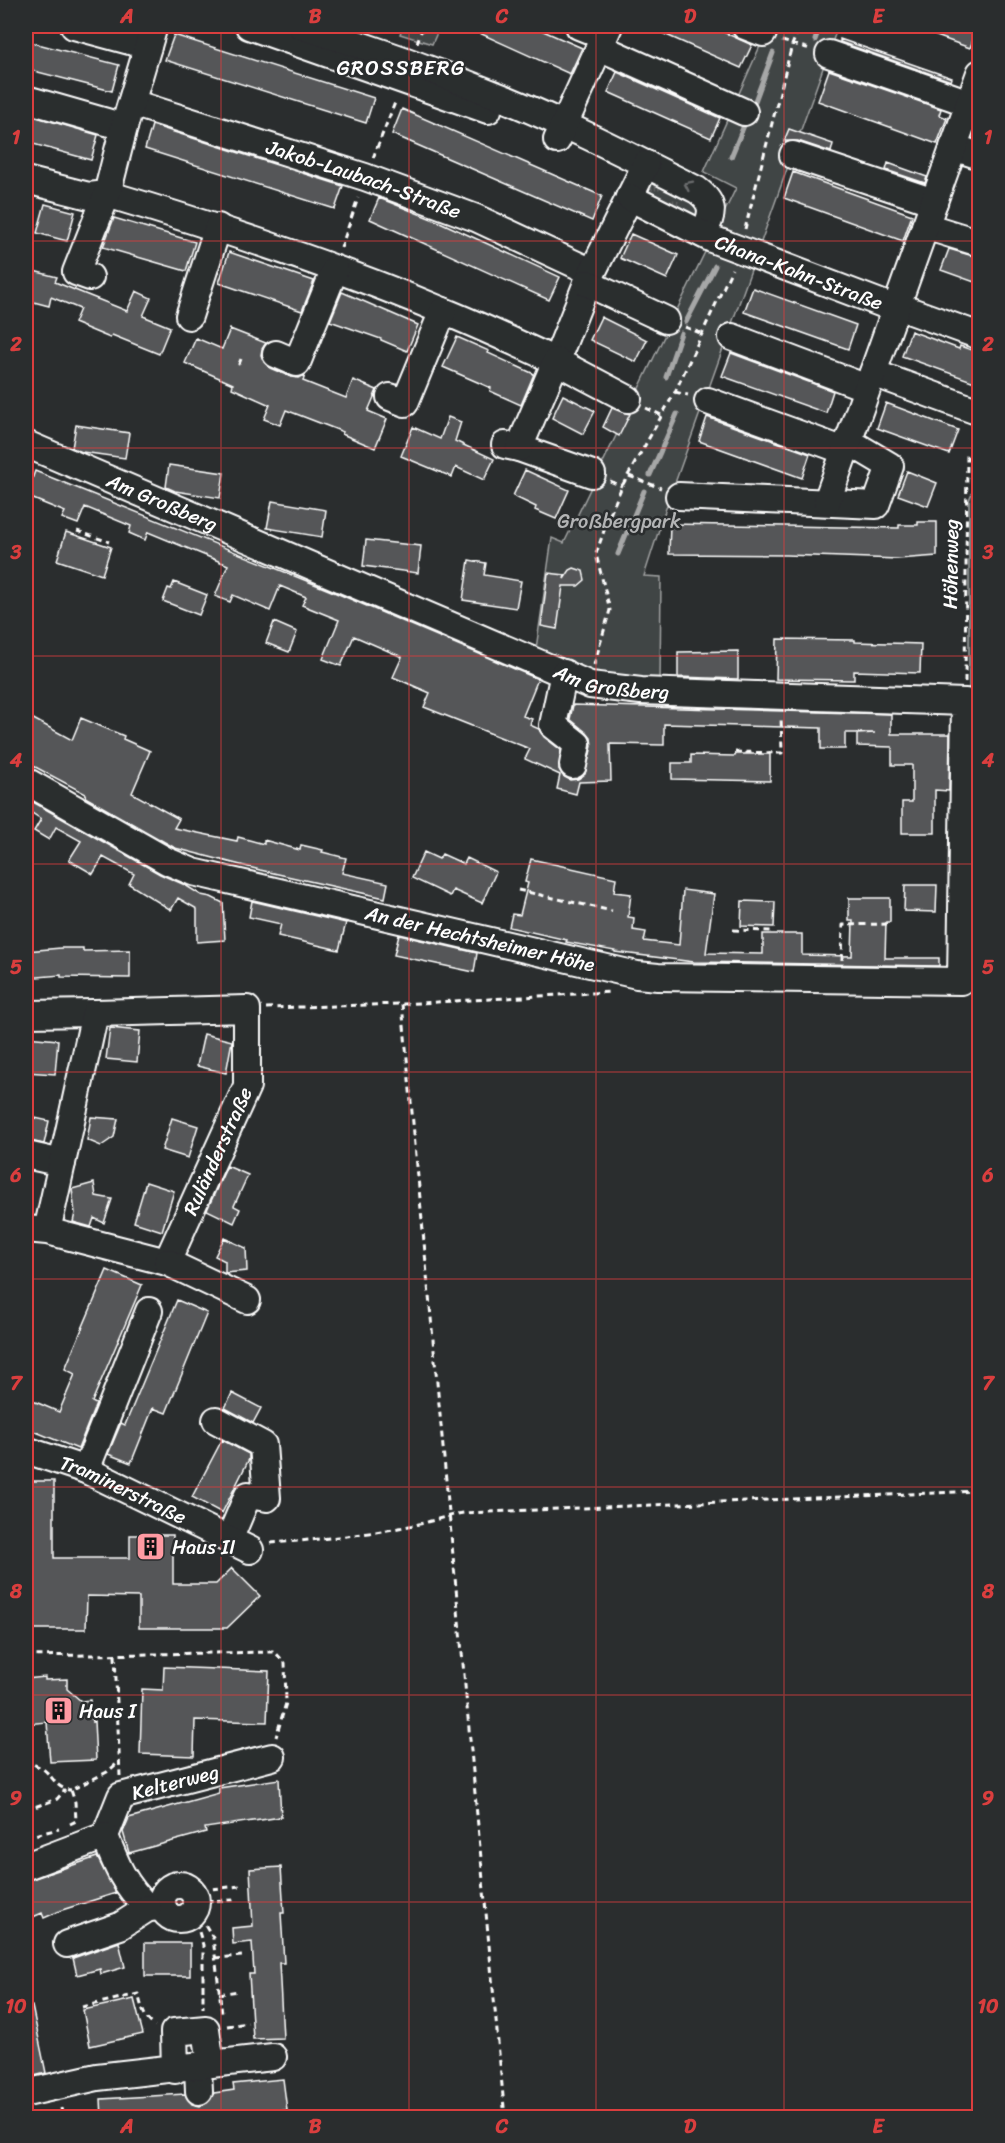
<svg xmlns="http://www.w3.org/2000/svg" width="1005" height="2143" font-family="Sriracha,sans-serif">
<style>
.grass{fill:url(#grass-tufts);stroke:#a0a2a2;stroke-width:1.5}
.park{fill:#414445;stroke:#a0a2a2;stroke-width:1.5}
.lines{fill:none;stroke-linecap:round;stroke-linejoin:round}
.stream{stroke:#a6a7a7;stroke-width:5}
.building{fill:#555758;stroke:#fff;stroke-width:1.5}
.minor-casing{stroke:#fff;stroke-width:30}
.path{stroke:#fff;stroke-width:3;stroke-dasharray:6 4.5;stroke-linecap:butt}
.minor{stroke:#2a2d2e;stroke-width:26}
.oneway{stroke:#6a6c6d}
.grid{fill:none;stroke:#da3e3e;stroke-width:1.5;stroke-opacity:0.55}
.labels{text-anchor:middle;dominant-baseline:central;stroke-width:5;stroke-linejoin:round;paint-order:stroke}
.street-label{font-size:20px;fill:#fff;stroke:#2a2d2e}
.park-label{font-size:20px;fill:#b3b4b5;stroke:#2a2d2e}
.poi-label{font-size:20px;fill:#fff;stroke:#2a2d2e;text-anchor:start}
.neighbourhood-label{font-size:21px;letter-spacing:1.5px;fill:#fff;stroke:#2a2d2e}
.neatline{fill:none;stroke:#da3e3e;stroke-width:2}
.grid-label{font-size:20px;text-anchor:middle;font-weight:bold;fill:#da3e3e}
</style>
<defs>
<pattern id="grass-tufts" width="24" height="20" patternUnits="userSpaceOnUse" patternTransform="scale(1.5)"><rect width="24" height="20" fill="#414445"/><path d="M3 7l-1-3M5 7V3M7 7l1-3M15 17l-1-3M17 17v-4M19 17l1-3" fill="none" stroke="#5e6061"/></pattern>
</defs>
<rect width="100%" height="100%" fill="#2a2d2e"/>
<filter id="ink" filterUnits="userSpaceOnUse"><feTurbulence type="fractalNoise" baseFrequency=".0167" numOctaves="2"/><feDisplacementMap in="SourceGraphic" scale="12" xChannelSelector="R" yChannelSelector="G"/><feConvolveMatrix kernelMatrix="1 2 1 2 8 2 1 2 1" color-interpolation-filters="sRGB"/></filter>
<g filter="url(#ink)">
<path class="grass" d="M651 181 695 199 701 212 696 220 647 192 648 185Z
M979 476V989L973 986 969 978V500Z"/>
<path class="park" d="M403 26H440L432 44 400 34Z
M769 26H838L665 511 644 576 661 577 660 683 592 673 536 649 552 538 564 543 736 188 704 172Z"/>
<g class="lines">
<path class="stream" d="M815 40 820 26
M752 109 773 53
M731 157 745 123
M686 322 715 266
M666 377 681 333
M650 475 677 414
M618 554 644 491"/>
</g>
<path class="building" d="M464 26H532L582 48 570 74Z
M646 26H710L752 45 741 68Z
M911 26H978L970 48 911 27Z
M174 35 374 98 366 123 165 60Z
M840 39 952 78 951 81 840 42Z
M26 41 119 65 112 91 26 69Z
M829 70 941 109 939 115 947 118 937 144 818 101Z
M617 72 720 118 711 138 608 92Z
M402 109 602 196 592 221 392 134Z
M26 114 98 135 91 160 26 142Z
M152 125 343 186 335 209 145 149Z
M789 129 833 144 831 152 798 141H784Z
M888 163 927 177 925 183 886 170Z
M793 172 912 215 903 241 784 198Z
M379 198 442 223 560 277 549 300 370 219Z
M45 204 75 212 67 241 37 233Z
M114 218 195 242 186 271 103 247Z
M631 234 678 255 667 279 620 258Z
M949 249 980 258V284L941 270Z
M229 252 314 281 302 311 219 283Z
M26 269 57 277 55 282 127 311 136 291 151 298 143 316 170 327 159 354 112 335 110 338 74 323 80 309 51 297 49 306 26 300Z
M753 288 856 325 848 349 744 312Z
M342 292 418 325 407 351 381 340V339L330 321Z
M601 317 647 340 636 362 590 340Z
M230 329 266 343 262 349 261 355 264 362 270 368 291 377 298 378 305 375 303 381 346 398 353 380 377 390 368 411 387 419 375 448 342 434 343 432 286 410 280 425 264 419 270 405 232 388 233 384 185 363 196 338 222 349Z
M911 331 959 349 960 346 980 353V384L902 356Z
M457 337 489 351 488 353 534 374 521 405 490 391 491 388 443 367Z
M731 353 833 391 826 413 722 376Z
M563 395 595 411 583 434 552 418Z
M886 403 958 430 949 454 877 428Z
M612 408 622 412 630 414 619 436 603 427Z
M448 417 461 422 455 441 494 459 484 480 456 467 452 477 401 456 413 427 440 439Z
M707 417 810 454 802 478 699 441Z
M76 425 129 433 125 458 82 452 72 448Z
M169 465 224 473 220 498 175 491 166 487Z
M525 470 569 490 556 519 535 510 536 507 513 496Z
M35 471 329 590 538 679 523 716 532 719 530 725 539 729 544 737 561 750 559 769 563 776 570 780 578 779 585 774 592 746 591 738 587 733 570 719 573 705 891 714V734H950L949 791 935 790V833H902V802H912V765H892V747L857 746V734L875 733H845V749H821V728L664 724V745L610 744 611 781 579 782 576 794 557 789 560 775 525 759 530 749 424 707 430 693 393 677 402 657 354 636 341 666 323 659 339 620 302 605 306 597 280 586 270 611 233 595 230 602 215 596 228 565 148 532 145 540 129 533 131 526 85 507 78 524 62 518 65 512 26 496Z
M907 471 937 483 928 506 898 495Z
M272 501 326 510 322 537 267 528Z
M918 522H937V556L898 559 786 555 669 554 670 524 899 528V525H918Z
M66 532 111 547 102 575 57 560Z
M366 540 421 546 418 573 363 566Z
M469 560 486 563 484 575 521 581 516 608 463 600Z
M574 568 583 571 585 580 578 586H563L557 629 541 626 548 573 565 575 564 579 570 570Z
M174 582 207 595 199 615 163 601 168 588 171 589Z
M274 622 297 632 289 652 266 643Z
M777 639 855 640V642L921 644 920 673 854 671V680L776 679Z
M738 651V679L678 677V652Z
M26 715 72 740 81 718 124 736 123 739 150 751 132 793 179 819 174 828 237 841 238 837 264 844V840L300 850 301 845 323 850 322 852 346 858 342 873 388 883 385 898 260 870 175 848 85 797 86 794 26 762Z
M736 754H770V781L672 779V763H691V755L735 756Z
M26 798 160 874 185 885 201 895 211 897 223 903 225 940 197 942V909L178 898 171 910 129 884 134 874 103 857 93 874 69 860 81 841 56 827 49 840 34 831 41 819 26 809Z
M424 852 439 859 442 854 464 864 467 858 496 872 482 903 453 890 450 896 412 878Z
M531 859 616 878 614 892 631 894 628 917 634 918 633 930 646 932 644 941 679 945 683 890 714 894 706 953 763 954V934H802V955L852 956 853 921H849V898H890V922H886L885 958H939V966L694 962 615 952V951L566 942 567 940 509 927 512 914 520 915 528 883 525 882Z
M905 885H937L936 912 904 911Z
M252 901 346 923 339 950 278 936 281 924 249 917Z
M742 901 775 902 774 927 741 926Z
M399 935 477 953 474 972 394 955Z
M61 948H83V951L130 950V978L61 977V975L26 978V951Z
M110 1028 140 1031 137 1062 106 1059Z
M204 1034 232 1041 226 1073 197 1066Z
M26 1037 58 1040 55 1074 26 1072Z
M26 1116 49 1121 44 1144 26 1140Z
M91 1117 118 1119 114 1137 101 1146 87 1140Z
M172 1118 198 1126 188 1158 162 1150Z
M227 1166 248 1175 234 1206 240 1209 234 1223 207 1210Z
M146 1182 174 1191 162 1231 134 1222Z
M94 1183 96 1196 112 1199 104 1223 94 1218 91 1227 73 1222 75 1213 72 1189Z
M224 1238 246 1248 247 1271 225 1273V1261L215 1256Z
M107 1270 142 1285 92 1402 96 1404 78 1449 26 1428V1398L59 1412 75 1374 65 1369Z
M177 1300 207 1313 166 1413 153 1408 131 1463 108 1454 121 1423 125 1425Z
M232 1393 261 1408 253 1423 225 1408Z
M222 1440 249 1454V1459L222 1513 192 1497Z
M26 1481H54V1558H130V1535H173V1584H216L232 1568 260 1596 227 1628H139V1597L87 1596 86 1629H31V1594H26Z
M164 1667 269 1671 267 1722 195 1720 194 1756 140 1754 142 1689 163 1690Z
M45 1677V1680L67 1679V1689L81 1701 90 1700 92 1722 94 1721 96 1760 50 1762 47 1722 26 1724V1679Z
M279 1779 281 1817 205 1828 206 1832 129 1853 123 1832 129 1818 219 1793V1788Z
M97 1857 116 1893 62 1910 44 1918 42 1913 26 1920V1881Z
M281 1867 284 1913H281L284 1963H279L283 2038 253 2039 249 1974H254L252 1942 233 1944 232 1928 253 1926 250 1869Z
M119 1942 125 1967 101 1974 100 1969 77 1975 73 1958Z
M145 1943H190V1976H145Z
M134 1999 143 2034 90 2046 83 2010Z
M32 2006 46 2073 26 2078V2007Z
M283 2079 287 2110 237 2116V2118H102L101 2099 185 2094 192 2104 200 2106 207 2103 214 2093 234 2090 233 2084Z"/>
<g class="lines">
<defs>
<g id="minor">
<path d="M74 26 148 46"/>
<path d="M249 26 488 110"/>
<path d="M301 26C369 47 437 71 503 98 569 125 633 158 697 190 716 204 713 215 703 234"/>
<path d="M579 26 604 36"/>
<path d="M745 26 763 33"/>
<path d="M599 47 744 112"/>
<path d="M829 54 969 103"/>
<path d="M26 99 124 127"/>
<path id="s1" d="M132 103 365 177 476 218 592 272"/>
<path d="M557 140 609 26"/>
<path d="M953 147 980 156"/>
<path d="M793 155 934 202"/>
<path d="M26 180 89 196 107 194C221 228 334 265 443 311 481 326 518 344 556 361L587 283 646 164"/>
<path id="s2" d="M629 197 712 239 896 309"/>
<path d="M925 226 980 243"/>
<path d="M90 277 76 272 107 194 124 127 154 26"/>
<path d="M587 283 666 320"/>
<path d="M897 306 980 336"/>
<path d="M189 316 218 227"/>
<path d="M732 337 867 388"/>
<path d="M276 354 297 363 335 269"/>
<path d="M873 373 974 410"/>
<path d="M390 397 405 403 443 311"/>
<path d="M708 401 845 451"/>
<path id="s3" d="M26 444 590 685 641 691 965 702 961 981 658 977 637 975 193 872 167 861 26 781"/>
<path d="M505 445 519 448 592 474"/>
<path d="M519 448 556 361 628 399"/>
<path d="M679 496 876 505 890 466 848 441"/>
<path d="M827 501 980 73"/>
<path d="M564 673 553 725 577 744 573 765"/>
<path d="M26 1014 95 1013"/>
<path d="M26 1155 62 1163"/>
<path id="s4" d="M26 1229 47 1231 167 1262 247 1086V1009L95 1013 47 1231"/>
<path d="M167 1262 247 1300"/>
<path d="M216 1420 263 1445 267 1498 248 1495 229 1540"/>
<path id="s5" d="M26 1450 86 1470 250 1550"/>
<path d="M86 1470 149 1311"/>
<path id="s6" d="M105 1836 121 1796 272 1757"/>
<path d="M26 1866 105 1836C117 1867 124 1884 148 1908L163 1907"/>
<circle cx="179" cy="1902" r="17"/>
<path d="M67 1944 120 1926 148 1908"/>
<path d="M211 2064 273 2057"/>
<path d="M198 2067 199 2091"/>
<path d="M26 2093 97 2077 211 2064 206 2029 174 2032 175 2070"/>
</g>
</defs>
<use href="#minor" class="minor-casing"/>
<path class="path" d="M782 41 810 49
M417 43 423 26
M373 158 396 100
M745 229 792 45 800 26
M341 248 358 198
M685 327 703 334
M241 359 239 364 242 365
M675 392 688 395
M646 408 661 415
M629 476 661 488
M610 481 622 486
M77 531 109 542
M594 665 610 610 596 554 608 519 622 486 675 392 732 269
M965 682 967 456 980 444
M735 752 782 753 781 716
M518 890 612 911
M733 930 772 931
M842 960 843 925 887 924
M402 1004 505 2118
M266 1008 402 1004 610 992
M271 1543C318 1540 373 1534 419 1524 434 1521 448 1515 464 1513L980 1491
M115 1655 120 1776
M26 1656 275 1652 285 1663 286 1703 276 1737
M26 1758C31 1764 36 1765 43 1769 53 1776 56 1789 71 1790
M26 1810 57 1799 65 1790
M70 1824 76 1821 75 1802 71 1790 107 1772 120 1761
M26 1837 59 1829
M192 1891 240 1886
M196 1901 238 1900
M195 1907 213 1938 222 2014
M193 1912 203 1945V2008
M215 1958 243 1956
M219 1994 238 1991
M82 2007 138 1994C142 2007 143 2018 155 2026
M227 2026 248 2023
M61 2108 63 2118"/>
<use href="#minor" class="minor"/>
</g>
<defs><path id="oneway-chevron" d="M-2-3.5L2.5 0L-2 3.5" fill="none" stroke-width="1.6" stroke-linecap="round" stroke-linejoin="round" transform="scale(1.5)"/></defs>
<use class="oneway" href="#oneway-chevron" transform="translate(688 185) rotate(-154)"/>
</g>
<path class="grid" d="M221 26V2118M409 26V2118M596 26V2118M784 26V2118M26 241H980M26 448H980M26 656H980M26 864H980M26 1072H980M26 1279H980M26 1487H980M26 1695H980M26 1902H980"/>
<defs>
<symbol id="building-square" viewBox="-11 -11 22 22"><rect x="-9" y="-9" width="18" height="18" rx="4" fill="#ff9aa2" stroke="#2a2d2e"/><path d="M-4-6H4V6H1V3H-1V6H-4ZM-2.5-4.3h1.7v1.8h-1.7ZM.8-4.3h1.7v1.8H.8ZM-2.5-1h1.7V.8h-1.7ZM.8-1h1.7V.8H.8Z" fill="#111"/></symbol>
</defs>
<g fill-rule="evenodd">
<use href="#building-square" x="134" y="1530" width="33" height="33"/>
<use href="#building-square" x="42" y="1694" width="33" height="33"/>
</g>
<g class="labels">
<g class="street-label">
<text stroke="none"><textPath href="#s1" startOffset="244">Jakob-Laubach-Straße</textPath></text>
<text stroke="none"><textPath href="#s2" startOffset="186">Chana-Kahn-Straße</textPath></text>
<text stroke="none"><textPath href="#s3" startOffset="148">Am Großberg</textPath></text>
<text transform="translate(951 564) rotate(-89)">Höhenweg</text>
<text stroke="none"><textPath href="#s3" startOffset="634">Am Großberg</textPath></text>
<text transform="translate(480 939) rotate(13)">An der Hechtsheimer Höhe</text>
<text stroke="none"><textPath href="#s4" startOffset="267">Ruländerstraße</textPath></text>
<text stroke="none"><textPath href="#s5" startOffset="105">Traminerstraße</textPath></text>
<text stroke="none"><textPath href="#s6" startOffset="99">Kelterweg</textPath></text>
</g>
<g class="park-label">
<text x="619" y="521">Großbergpark</text>
</g>
<g class="poi-label">
<text x="172" y="1547">Haus II</text>
<text x="79" y="1711">Haus I</text>
</g>
<g class="neighbourhood-label">
<text x="401" y="68">GROSSBERG</text>
</g>
</g>
<rect width="1005" height="2143" fill="none" stroke="#2a2d2e" stroke-width="66"/>
<rect x="33" y="33" width="939" height="2077" class="neatline"/>
<g class="grid-label">
<text x="127" y="23">A</text>
<text x="315" y="23">B</text>
<text x="502" y="23">C</text>
<text x="690" y="23">D</text>
<text x="878" y="23">E</text>
<text x="16" y="144">1</text>
<text x="988" y="144">1</text>
<text x="16" y="351">2</text>
<text x="988" y="351">2</text>
<text x="16" y="559">3</text>
<text x="988" y="559">3</text>
<text x="16" y="767">4</text>
<text x="988" y="767">4</text>
<text x="16" y="974">5</text>
<text x="988" y="974">5</text>
<text x="16" y="1182">6</text>
<text x="988" y="1182">6</text>
<text x="16" y="1390">7</text>
<text x="988" y="1390">7</text>
<text x="16" y="1598">8</text>
<text x="988" y="1598">8</text>
<text x="16" y="1805">9</text>
<text x="988" y="1805">9</text>
<text x="16" y="2013">10</text>
<text x="988" y="2013">10</text>
<text x="127" y="2133">A</text>
<text x="315" y="2133">B</text>
<text x="502" y="2133">C</text>
<text x="690" y="2133">D</text>
<text x="878" y="2133">E</text>
</g>
</svg>
